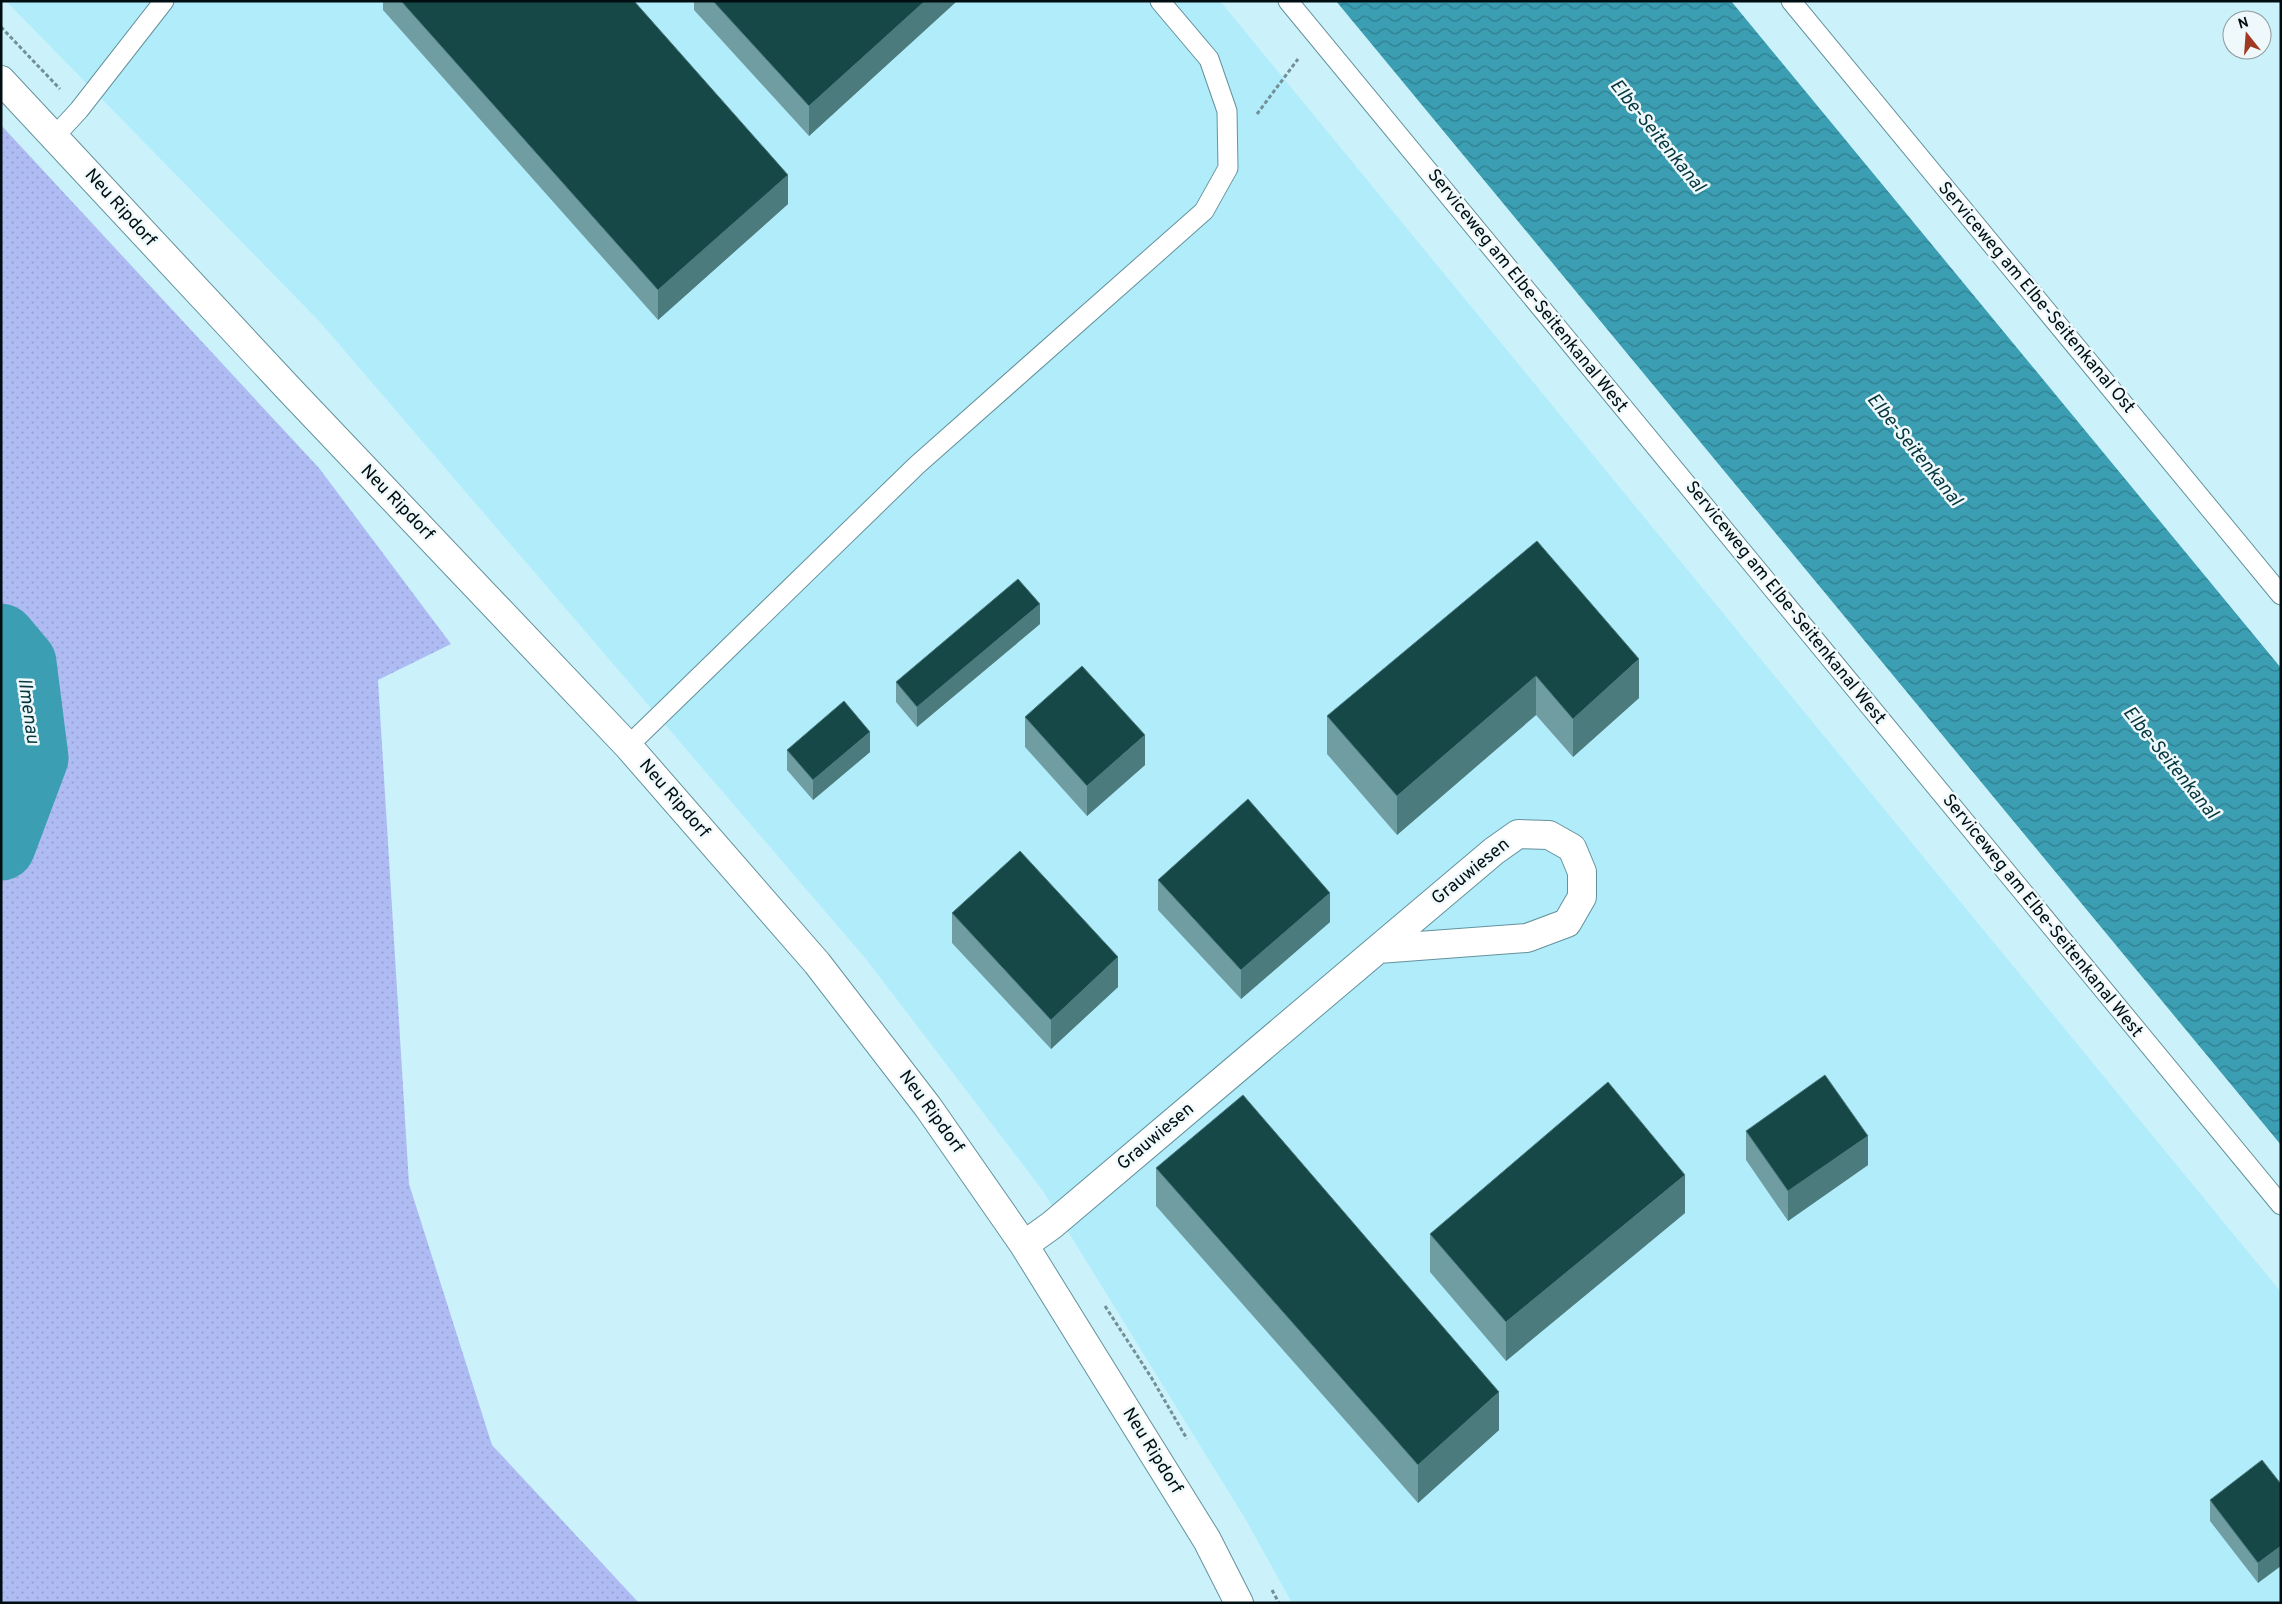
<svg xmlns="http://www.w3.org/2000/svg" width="2282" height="1604" font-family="Overpass,sans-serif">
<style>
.built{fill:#b1ecfa}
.grass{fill:url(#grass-dots)}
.water{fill:url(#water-waves)}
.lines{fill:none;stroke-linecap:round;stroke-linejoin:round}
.river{stroke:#3b9eb2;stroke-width:69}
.service-casing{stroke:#64929d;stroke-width:21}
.minor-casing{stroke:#64929d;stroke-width:30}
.path{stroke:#738f96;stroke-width:3;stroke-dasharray:4 2.5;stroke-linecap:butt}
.service{stroke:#fff;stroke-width:19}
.minor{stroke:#fff;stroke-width:28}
.wall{fill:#709da2}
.shaded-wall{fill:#4c7b7e}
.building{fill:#164848;stroke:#4c7b7e}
.labels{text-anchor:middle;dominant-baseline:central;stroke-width:5;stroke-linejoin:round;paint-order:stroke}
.street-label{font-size:18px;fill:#000e12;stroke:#eff9fb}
.water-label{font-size:19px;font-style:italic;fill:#07363f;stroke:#eff9fb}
</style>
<defs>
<pattern id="grass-dots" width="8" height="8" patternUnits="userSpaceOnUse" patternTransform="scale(1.25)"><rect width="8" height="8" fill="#afbcf4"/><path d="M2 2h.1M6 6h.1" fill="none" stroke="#95a0d0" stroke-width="1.8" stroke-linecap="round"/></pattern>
<pattern id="water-waves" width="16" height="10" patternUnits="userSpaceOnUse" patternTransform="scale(1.25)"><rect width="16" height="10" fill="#3b9eb2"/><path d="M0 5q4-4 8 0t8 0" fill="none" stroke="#2f7f8f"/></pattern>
</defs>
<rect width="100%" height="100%" fill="#cbf2fb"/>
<path class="built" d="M6 1H1220L2281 1292V1603H1292L1246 1520 1043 1191 866 959 320 322Z"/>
<path class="grass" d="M1 125 319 468 451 644 378 680 409 1184 492 1445 639 1603H1Z"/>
<path class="water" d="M1336 1H1731L2281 668V1145Z"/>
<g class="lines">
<path class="river" d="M1 638 22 663 34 758 1 846"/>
<defs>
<path id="service" d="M1288 1 2281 1205
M1791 1 2281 595
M55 136 79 110 164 1
M628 746 917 465 1204 211 1228 168 1227 111 1209 59 1160 1"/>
<path id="minor" d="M1 80 289 389 628 746 817 963 928 1107 1024 1245 1207 1540 1239 1603
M1024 1245 1052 1225 1378 949 1527 938 1567 923 1582 897V872L1572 848 1549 835 1518 834 1494 851 1378 949"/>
</defs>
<use href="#service" class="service-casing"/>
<use href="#minor" class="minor-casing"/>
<path class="path" d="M1 27 60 89
M1257 114 1298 59
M1105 1306 1151 1377 1187 1439
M1272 1590 1279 1603"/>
<use href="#service" class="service"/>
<use href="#minor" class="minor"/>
</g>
<path class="wall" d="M383 1H634L788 204 658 320 383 10Z
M694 1H957L809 136 694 10Z
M1537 541 1639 698 1573 757 1536 715 1397 835 1327 754V716Z
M1040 624 917 727 896 702V682Z
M1025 717 1145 765 1087 816 1025 747Z
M787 750 870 752 813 800 787 770Z
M1158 880 1330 922 1241 999 1158 910Z
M952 913 1118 987 1051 1049 952 943Z
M1746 1131 1868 1165 1788 1221 1746 1160Z
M1156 1168 1499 1430 1418 1503 1156 1206Z
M1685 1213 1506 1361 1430 1272V1234Z
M2281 1484 2258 1583 2210 1521V1500Z"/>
<path class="shaded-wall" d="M925 1H957L809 136V106Z
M788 175V204L658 320V290Z
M1040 604V624L917 727V707Z
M1639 659V698L1573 757V719Z
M1536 676V715L1397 835V796Z
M870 732V752L813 800V780Z
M1145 735V765L1087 816V786Z
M1330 893V922L1241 999V970Z
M1118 957V987L1051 1049V1020Z
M1868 1136V1165L1788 1221V1191Z
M1685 1175V1213L1506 1361V1322Z
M1499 1392V1430L1418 1503V1465Z
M2281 1546V1566L2258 1583V1563Z"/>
<path class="building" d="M401 1H634L788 175 658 290Z
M713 1H925L809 106Z
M1537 541 1639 659 1573 719 1536 676 1397 796 1327 716Z
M1018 579 1040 604 917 707 896 682Z
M1082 666 1145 735 1087 786 1025 717Z
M844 701 870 732 813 780 787 750Z
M1248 799 1330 893 1241 970 1158 880Z
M1020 851 1118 957 1051 1020 952 913Z
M1825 1075 1868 1136 1788 1191 1746 1131Z
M1608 1082 1685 1175 1506 1322 1430 1234Z
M1243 1095 1499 1392 1418 1465 1156 1168Z
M2262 1460 2281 1484V1546L2258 1563 2210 1500Z"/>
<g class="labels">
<g class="street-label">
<text transform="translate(120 208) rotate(48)">Neu Ripdorf</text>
<text transform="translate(1527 291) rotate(51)">Serviceweg am Elbe-Seitenkanal West</text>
<text transform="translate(2036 298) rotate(50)">Serviceweg am Elbe-Seitenkanal Ost</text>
<text transform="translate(397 503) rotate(46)">Neu Ripdorf</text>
<text transform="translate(1785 603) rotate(51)">Serviceweg am Elbe-Seitenkanal West</text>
<text transform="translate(674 799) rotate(49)">Neu Ripdorf</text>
<text transform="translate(1471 872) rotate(-39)">Grauwiesen</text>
<text transform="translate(2042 916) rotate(51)">Serviceweg am Elbe-Seitenkanal West</text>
<text transform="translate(931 1112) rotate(54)">Neu Ripdorf</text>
<text transform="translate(1156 1137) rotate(-40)">Grauwiesen</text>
<text transform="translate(1152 1451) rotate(58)">Neu Ripdorf</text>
</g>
<g class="water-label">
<text transform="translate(1657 136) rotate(51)">Elbe-Seitenkanal</text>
<text transform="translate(1914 450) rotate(51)">Elbe-Seitenkanal</text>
<text transform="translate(28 711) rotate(82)">Ilmenau</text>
<text transform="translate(2170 763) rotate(51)">Elbe-Seitenkanal</text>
</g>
</g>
<rect width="2282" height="1604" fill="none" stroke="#000e12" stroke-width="5"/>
<g transform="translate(2247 35) rotate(343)"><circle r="24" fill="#eff9fb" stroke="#8f9b9e"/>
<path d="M0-4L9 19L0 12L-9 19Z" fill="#a13821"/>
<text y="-8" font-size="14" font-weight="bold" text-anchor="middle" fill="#000e12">N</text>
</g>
</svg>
